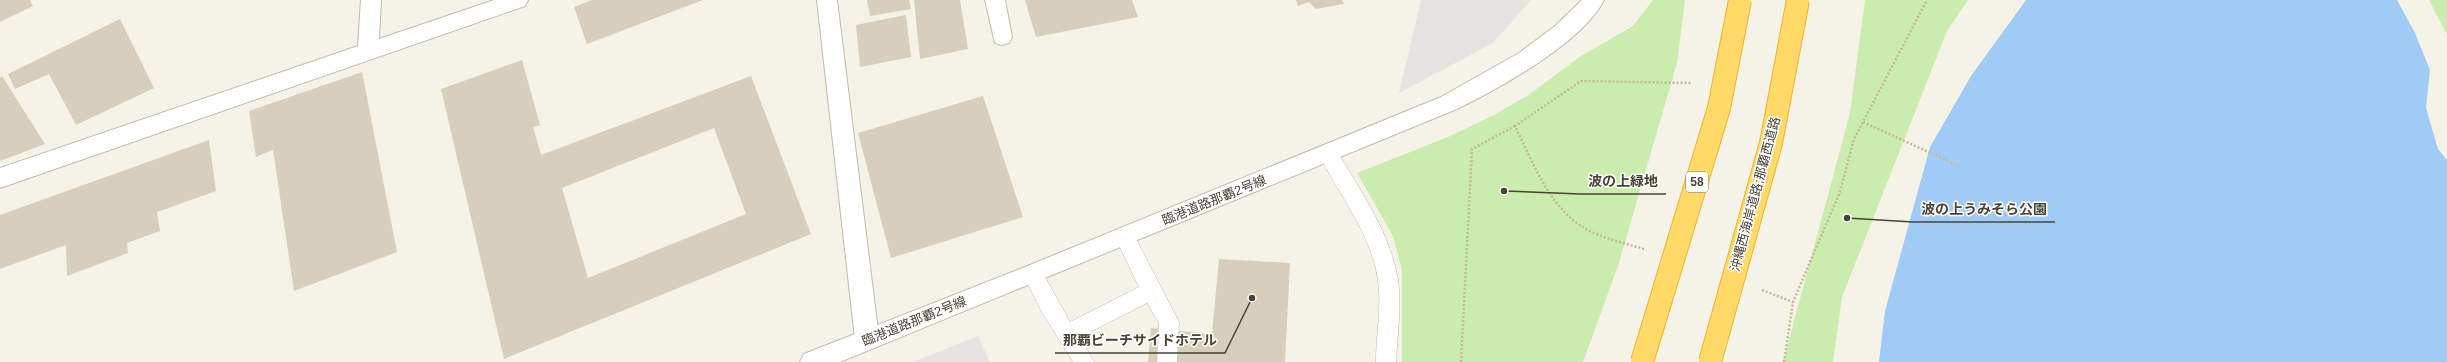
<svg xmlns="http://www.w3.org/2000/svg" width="2447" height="362" font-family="Helvetica,'Noto Sans JP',sans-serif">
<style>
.green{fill:#caecad}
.parking{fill:#e6e4e0}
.water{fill:#a0cbf6}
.building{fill:#d7cfbc;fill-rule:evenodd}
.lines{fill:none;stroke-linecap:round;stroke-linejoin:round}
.service-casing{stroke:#c1bba9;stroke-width:1}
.minor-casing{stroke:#c1bba9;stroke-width:2}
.tertiary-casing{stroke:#c1bba9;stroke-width:2}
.path{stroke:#c4b999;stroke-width:2.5;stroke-dasharray:2 2;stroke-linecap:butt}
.service{fill:#fff;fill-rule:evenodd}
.minor{fill:#fff;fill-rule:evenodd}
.tertiary{fill:#fff;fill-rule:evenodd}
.motorway-bridge-casing{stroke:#e9b52e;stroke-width:24;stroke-linecap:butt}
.motorway-bridge{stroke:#ffda68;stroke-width:22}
.labels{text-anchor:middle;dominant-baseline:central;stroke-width:3;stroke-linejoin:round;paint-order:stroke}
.shield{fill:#fff;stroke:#807b72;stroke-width:1}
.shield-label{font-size:12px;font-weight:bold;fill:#494336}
.street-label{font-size:13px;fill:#494336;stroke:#fff}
.leader{fill:none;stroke:#494336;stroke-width:1.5}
.callout-dot{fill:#494336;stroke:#fff;stroke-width:1.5}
.callout-label{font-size:14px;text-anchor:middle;font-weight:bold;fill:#494336;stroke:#fff;stroke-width:3;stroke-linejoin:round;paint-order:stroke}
</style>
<rect width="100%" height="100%" fill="#f5f2e8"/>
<path class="green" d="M1653 0H1685L1677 63 1618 266 1583 362H1402V270L1393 236 1357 173 1448 137 1492 116 1527 96 1581 56 1633 26Z
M1865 0H1968L1947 31 1842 297 1833 362H1783L1850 113Z
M2429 0H2447V35Z"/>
<path class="parking" d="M1421 0H1531L1493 43 1399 93Z
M978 336 990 362H913Z"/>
<path class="water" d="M2026 0H2397L2415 33 2430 70 2426 108 2438 149 2447 160V362H1879L1885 311 1930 147 1971 76Z"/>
<path class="building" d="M0 0H30L33 6 0 22Z
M592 0H703L587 44 574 7Z
M867 0H909L911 9 870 16Z
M914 0H960L968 49 920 59Z
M1025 0H1132L1138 17 1036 37Z
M1296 0H1342L1344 4 1316 9 1309 2 1298 6Z
M906 15 911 57 860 67 856 25Z
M120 19 154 88 76 125 49 74 15 89 8 74Z
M522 60 540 125 533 127 541 155 751 76 811 234 504 359 441 89ZM714 128 746 214 588 278 562 188Z
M362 72 397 252 294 291 273 150 256 157 249 111Z
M2 76 45 144 0 161V78Z
M983 96 1023 217 891 258 858 133Z
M209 140 216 191 157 212 160 231 127 243 128 253 67 276 66 245 0 269V215Z
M1219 259 1290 263 1285 362H1148L1151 328 1212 334Z"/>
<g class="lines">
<defs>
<path id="service" d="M1328 146 1335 148C1359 189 1390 231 1398 280 1402 306 1397 335 1396 362H1376C1376 335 1382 307 1378 280 1371 232 1339 196 1319 154L1321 148Z
M1125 228 1132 231 1179 322 1177 362H1157L1159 323 1147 303 1080 337 1094 362H1073L1042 312 1023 274 1026 268 1033 265 1040 268 1070 322 1139 287 1115 237 1118 231Z"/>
<path id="minor" d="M361 0H381L379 39 494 0H528L525 6 0 188V168L358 46Z
M817 0H837L879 339 875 347 867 350 859 347 855 339Z
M985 0H1005L1012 37 1009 43 1002 45 995 43Z"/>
<path id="tertiary" d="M1582 0H1604C1582 43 1500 88 1457 109L840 362H800L804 354 1025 267 1441 97 1519 53 1555 26Z"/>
</defs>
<use href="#service" class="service-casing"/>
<use href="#minor" class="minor-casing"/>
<use href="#tertiary" class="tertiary-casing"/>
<path class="path" d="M1863 122 1959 166
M1644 249C1625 243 1604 239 1586 229 1549 208 1533 162 1515 126L1581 81 1692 83
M1762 290 1793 302
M1461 362 1472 149 1515 126
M1784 362 1793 302 1840 192 1854 139 1927 0"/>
<use href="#service" class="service"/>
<use href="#minor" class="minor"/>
<use href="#tertiary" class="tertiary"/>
<defs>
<path id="motorway-bridge" d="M1642 362 1719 108 1740 0
M1710 362 1771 143 1798 0"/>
</defs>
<use href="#motorway-bridge" class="motorway-bridge-casing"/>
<use href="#motorway-bridge" class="motorway-bridge"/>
</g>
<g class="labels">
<rect class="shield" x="1686" y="172" width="22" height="20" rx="3"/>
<g class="shield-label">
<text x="1697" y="182">58</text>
</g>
<g class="street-label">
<text transform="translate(1755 194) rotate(-75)">沖縄西海岸道路;那覇西道路</text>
<text transform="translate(1214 200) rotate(-22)">臨港道路那覇2号線</text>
<text transform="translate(914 321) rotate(-22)">臨港道路那覇2号線</text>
</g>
</g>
<path class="leader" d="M1504 191L1580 194H1666M1847 218L1913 222H2055M1252 298L1225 353H1055"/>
<g class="callout-dot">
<circle cx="1504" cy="191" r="4"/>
<circle cx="1847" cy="218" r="4"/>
<circle cx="1252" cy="298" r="4"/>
</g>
<g class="callout-label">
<text x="1623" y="186">波の上緑地</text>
<text x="1984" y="214">波の上うみそら公園</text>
<text x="1140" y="345">那覇ビーチサイドホテル</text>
</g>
</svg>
